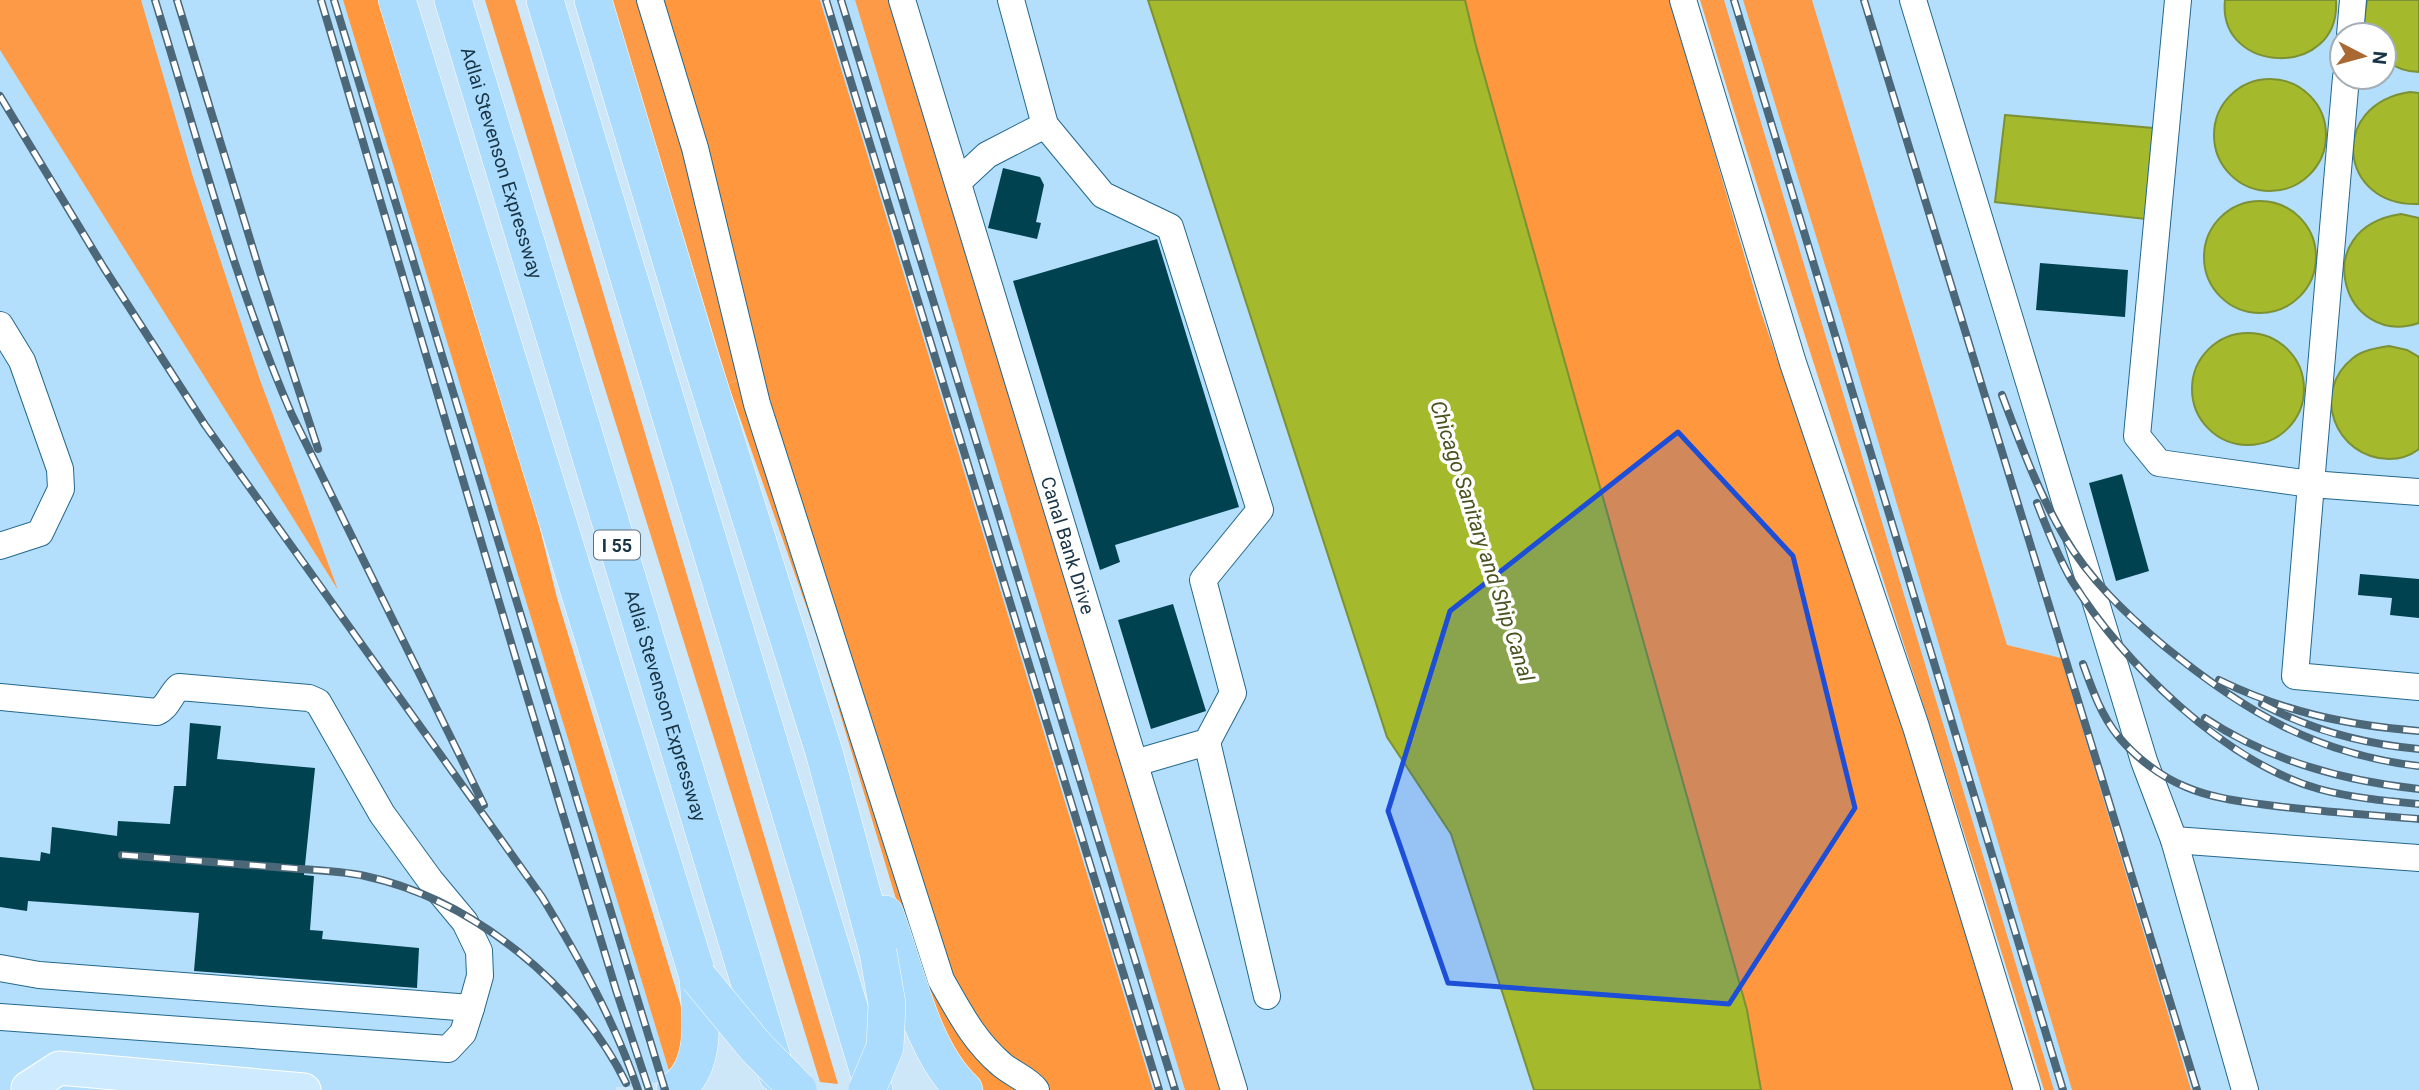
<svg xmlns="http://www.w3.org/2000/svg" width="2419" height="1090" font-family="Roboto,sans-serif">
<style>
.built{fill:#b4dffc;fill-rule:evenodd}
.green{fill:#fc9a48}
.forest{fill:#fe973d}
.water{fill:#a5b92c;stroke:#7b9134;stroke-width:2}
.building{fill:#004250}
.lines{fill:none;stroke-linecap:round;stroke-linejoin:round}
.minor-casing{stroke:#23688e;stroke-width:28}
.major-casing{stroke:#fff;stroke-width:35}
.highway-casing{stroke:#fff;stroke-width:38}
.minor{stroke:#fff;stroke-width:26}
.major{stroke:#cdeafe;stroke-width:33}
.highway{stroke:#abdcfd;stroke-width:37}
.rail-casing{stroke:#4c6778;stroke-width:8}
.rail{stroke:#fff;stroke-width:5;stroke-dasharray:16;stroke-linecap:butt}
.highway-bridge-casing{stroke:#fff;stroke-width:38;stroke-linecap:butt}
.highway-bridge{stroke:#abdcfd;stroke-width:37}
.marked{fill:#1d4ed8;fill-opacity:0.2;stroke:#1d4ed8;stroke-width:5;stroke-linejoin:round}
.labels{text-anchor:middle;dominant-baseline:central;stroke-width:7;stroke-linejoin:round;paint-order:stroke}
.shield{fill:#fff;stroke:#5d717d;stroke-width:2}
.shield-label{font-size:18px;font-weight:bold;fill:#183445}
.street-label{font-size:19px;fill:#183445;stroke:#fff}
.water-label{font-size:21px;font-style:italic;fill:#4a531f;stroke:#fff}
</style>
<rect width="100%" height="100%" fill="#cde6f8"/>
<path class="built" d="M0 0H343L670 1074 665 1079 642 1087H616V1090H0Z
M820 0H855L1185 1090H1153Z
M893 0H1148L1387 737 1451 834 1534 1090H1220Z
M1724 0H1743L1841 317 2072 1090H2054Z
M1782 0H2419V1090H2111ZM2342 35H2384V77H2342Z"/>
<path class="green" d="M0 0H141L193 177 260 380 338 590 0 50Z
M485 0H515C625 361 730 723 838 1084L820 1082C710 721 595 361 485 0Z
M612 0H650L750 374 728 384Z
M855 0H893L1069 569 1131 799 1220 1090H1185Z
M1700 0H1724L2054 1090H2044C1933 725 1811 365 1700 0Z
M1743 0H1812L2007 645 2061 658 2191 1090H2072L1841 317Z"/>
<path class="forest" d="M343 0H390L504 383 557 598 687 1026V1042L670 1074Z
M650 0H820L1153 1090H984L976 1084 944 1044 909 942 816 634 728 384 750 375Z
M1465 0H1670L1759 306 1958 886 2018 1090H1761L1747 1010 1476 46Z"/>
<path class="water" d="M1148 0H1465L1476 46 1747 1010 1761 1090H1534L1451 834 1387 737Z
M2225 0H2336C2341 80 2217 75 2225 0Z
M2367 0H2419V72C2405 72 2394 67 2384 59V35H2367L2364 21Z
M2214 135a56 56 0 1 1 112 0a56 56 0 1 1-112 0Z
M2410 92 2419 93V204C2338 207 2328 104 2410 92Z
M2005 115 2153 128 2145 219 1995 202Z
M2204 257a56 56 0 1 1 112 0a56 56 0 1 1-112 0Z
M2401 214 2419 218V323C2343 349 2306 228 2401 214Z
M2192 389a56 56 0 1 1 112 0a56 56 0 1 1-112 0Z
M2389 346 2407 350 2419 357V449C2410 456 2399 459 2389 459 2335 458 2310 392 2353 358 2363 350 2376 348 2389 346Z"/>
<path class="building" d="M1003 168 1040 177 1044 185 1036 222 1041 223 1037 239 988 228Z
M1157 239 1239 507 1115 545 1120 562 1100 570 1013 281Z
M2040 263 2128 270 2125 317 2036 310Z
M2122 474 2149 571 2116 581 2089 483Z
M2360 574 2419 579V618L2390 615 2392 598 2358 595Z
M1173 604 1206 711 1151 729 1118 620Z
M190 723 221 726 217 759 315 768 304 875 314 876 310 930 323 931 322 939 419 948 417 988 194 971 199 913 28 901 27 911 0 907V857L40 861 41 852 50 854 52 827 117 836 118 821 170 824 174 786H186Z"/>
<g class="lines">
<defs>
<g id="minor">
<path d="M650 0 695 148 757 404 941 980C959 1011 973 1040 1001 1064 1012 1074 1027 1078 1036 1090"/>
<path id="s1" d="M902 0 1234 1090"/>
<path d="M1683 0 1793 363 1916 727 2027 1090"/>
<path d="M1913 0 2144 761 2174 840 2245 1090"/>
<path d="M2178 0 2137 436 2159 463 2311 484 2346 77"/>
<path d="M2350 35 2353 0"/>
<path d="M1045 125 1103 195 1170 227 1260 510 1203 580 1233 693 1207 742 1135 763"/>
<path d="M958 182 987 155 1045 125 1011 0"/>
<path d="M0 325 22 361 60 469 61 489 40 533 0 546"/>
<path d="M2419 492 2311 484 2295 676 2419 687"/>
<path d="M0 697 157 712C168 707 170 695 179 687L309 698 318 702 382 814 430 880 465 922 479 951 480 976 471 1008"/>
<path d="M1207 742 1267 996"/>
<path d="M2174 840 2419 858"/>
<path d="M0 968 39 975 471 1008 463 1033 448 1049 0 1017"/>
</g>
<path id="major" d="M28 1088 59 1068 304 1090"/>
<g id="highway">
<path d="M397 0 698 977C700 1013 709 1066 675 1090"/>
<path id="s2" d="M453 0 777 1074"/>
<path d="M545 0 874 1090"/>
<path d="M593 0 699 354 824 752 878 952"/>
<path d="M885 914C906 969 921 1050 964 1090"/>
</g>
</defs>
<use href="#minor" class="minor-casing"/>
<use href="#major" class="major-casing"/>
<use href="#highway" class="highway-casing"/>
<use href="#minor" class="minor"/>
<use href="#major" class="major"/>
<use href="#highway" class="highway"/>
<defs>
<path id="rail" d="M155 0C198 139 234 282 292 415L484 805
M177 0 260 272 318 449
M321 0 518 666 616 990 649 1090
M334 0 665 1090
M826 0 1159 1090
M841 0 1175 1090
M1734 0 2063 1090
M1864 0 2197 1090
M0 96 104 268 205 425 542 897C579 958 615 1022 638 1090
M2002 395C2020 443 2038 492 2064 536 2089 579 2126 614 2164 646 2244 711 2315 754 2419 766
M2037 503C2047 529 2058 557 2072 581 2123 663 2224 762 2319 789 2352 798 2386 801 2419 804
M2083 664C2092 689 2101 715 2118 736 2135 757 2161 777 2186 787 2214 799 2245 802 2275 806 2323 812 2371 815 2419 819
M2219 680C2285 712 2345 725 2419 731
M2262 704C2313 731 2363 744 2419 749
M2205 718C2268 760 2344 781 2419 789
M122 855C173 859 224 863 275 867 305 870 336 870 365 876 472 899 578 985 626 1083"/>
</defs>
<use href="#rail" class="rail-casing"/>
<use href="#rail" class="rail"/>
<defs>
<path id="highway-bridge" d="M698 977 755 1046 798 1090
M867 1090 885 1047 887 1004 878 952"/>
</defs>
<use href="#highway-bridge" class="highway-bridge-casing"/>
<use href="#highway-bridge" class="highway-bridge"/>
</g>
<path class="marked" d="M1678 432 1793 556 1855 808 1729 1004 1448 983 1388 811 1450 611Z"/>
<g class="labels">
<rect class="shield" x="594" y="530.5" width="46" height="29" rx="5"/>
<g class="shield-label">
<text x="617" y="545">I 55</text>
</g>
<g class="street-label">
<text stroke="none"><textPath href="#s2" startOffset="170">Adlai Stevenson Expressway</textPath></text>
<text stroke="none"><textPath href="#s1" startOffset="570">Canal Bank Drive</textPath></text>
<text stroke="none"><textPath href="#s2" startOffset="737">Adlai Stevenson Expressway</textPath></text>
</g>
<g class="water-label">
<text transform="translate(1482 541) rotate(72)">Chicago Sanitary and Ship Canal</text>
</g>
</g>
<g transform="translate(2363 56) rotate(96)"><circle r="33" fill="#ffffff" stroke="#a3aeb5" stroke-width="2"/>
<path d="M0-5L12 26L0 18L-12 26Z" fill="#aa6933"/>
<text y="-10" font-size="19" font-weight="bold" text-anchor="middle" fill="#183445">N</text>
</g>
</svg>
